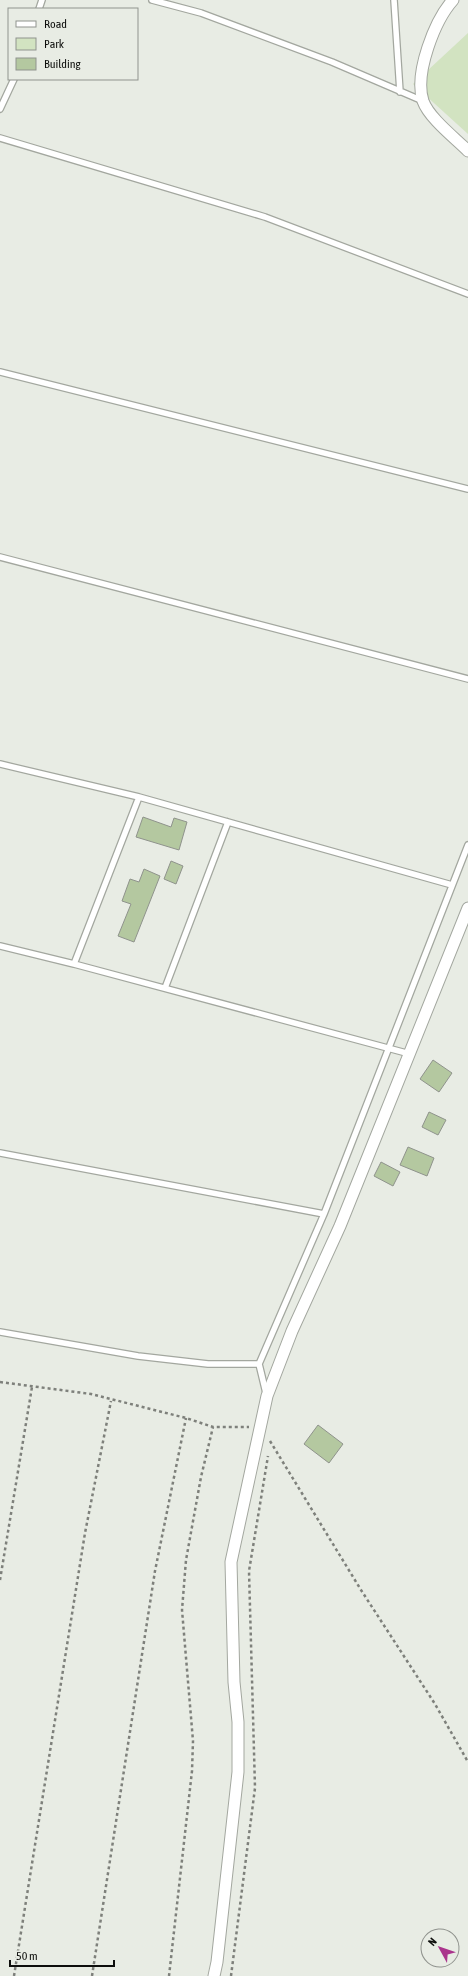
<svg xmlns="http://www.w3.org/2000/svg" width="468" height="1976" font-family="'Asap Condensed',sans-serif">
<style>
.green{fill:#d2e3c1}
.building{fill:#b4c8a0;stroke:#8f938c}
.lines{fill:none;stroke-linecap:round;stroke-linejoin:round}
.service-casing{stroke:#a3a79f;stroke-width:8}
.minor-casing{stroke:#a3a79f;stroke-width:13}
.path{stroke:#7e807b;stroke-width:2.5;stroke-dasharray:3 3;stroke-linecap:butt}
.service{stroke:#fff;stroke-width:5.5}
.minor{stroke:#fff;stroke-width:11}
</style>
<rect width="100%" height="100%" fill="#e8ece4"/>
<path class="green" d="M468 33V134L413 84Z"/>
<path class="building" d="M143 817 171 827 174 818 187 822 179 850 136 837Z
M171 861 183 866 176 884 164 879Z
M144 869 160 876 134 942 118 936 131 904 122 901 130 879 139 882Z
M433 1060 452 1073 439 1092 420 1079Z
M429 1112 446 1120 438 1135 422 1127Z
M408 1147 434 1158 427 1176 400 1165Z
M381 1162 400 1172 393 1186 374 1176Z
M318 1425 343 1444 329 1463 304 1444Z"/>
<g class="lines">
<defs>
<path id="service" d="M152 0 201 13 332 62 423 101
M394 0 400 92
M39 9 42 0
M0 109 14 79
M0 138 265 217 468 294
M0 372 468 489
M0 557 468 679
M0 764 139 797 452 885
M0 946 74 964 410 1054
M74 964 139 797
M165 988 228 822
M0 1153 324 1214
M0 1332 138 1356 208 1364H259
M266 1393 259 1364 324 1214 468 845"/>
<path id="minor" d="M453 0C435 20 414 73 423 101 429 118 455 138 468 151
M214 1976 217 1962 238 1772V1722L234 1682 231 1562 267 1396 292 1331 340 1226 468 908"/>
</defs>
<use href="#service" class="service-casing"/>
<use href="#minor" class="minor-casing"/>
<path class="path" d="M0 1382 91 1394 186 1418 213 1427H249
M270 1441 361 1590 435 1704 468 1762
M0 1580 32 1387
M14 1976 85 1533 111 1401
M92 1976 155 1571 186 1418
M169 1976 192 1771 193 1741 182 1610 186 1560 201 1477 213 1427
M231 1976 255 1788 249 1571 268 1456"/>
<use href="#service" class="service"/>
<use href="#minor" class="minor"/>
</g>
<rect x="8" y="8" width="130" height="72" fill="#e8ece4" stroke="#90938e"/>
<rect x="16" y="21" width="20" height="6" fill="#ffffff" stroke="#90938e"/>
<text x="44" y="28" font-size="12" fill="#0d0e0c">Road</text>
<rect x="16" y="38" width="20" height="12" fill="#d2e3c1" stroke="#90938e"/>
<text x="44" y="48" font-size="12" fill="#0d0e0c">Park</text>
<rect x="16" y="58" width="20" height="12" fill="#b4c8a0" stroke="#90938e"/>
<text x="44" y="68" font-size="12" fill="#0d0e0c">Building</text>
<g transform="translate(440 1948) rotate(310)"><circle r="19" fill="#e8ece4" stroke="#90938e"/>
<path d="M0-3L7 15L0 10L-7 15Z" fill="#aa348c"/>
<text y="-6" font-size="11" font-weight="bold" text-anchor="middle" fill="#0d0e0c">N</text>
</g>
<path d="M10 1960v6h104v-6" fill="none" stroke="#0d0e0c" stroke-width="2"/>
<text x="16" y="1960" font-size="12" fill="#0d0e0c" stroke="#e8ece4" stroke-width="3" paint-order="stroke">50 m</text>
</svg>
